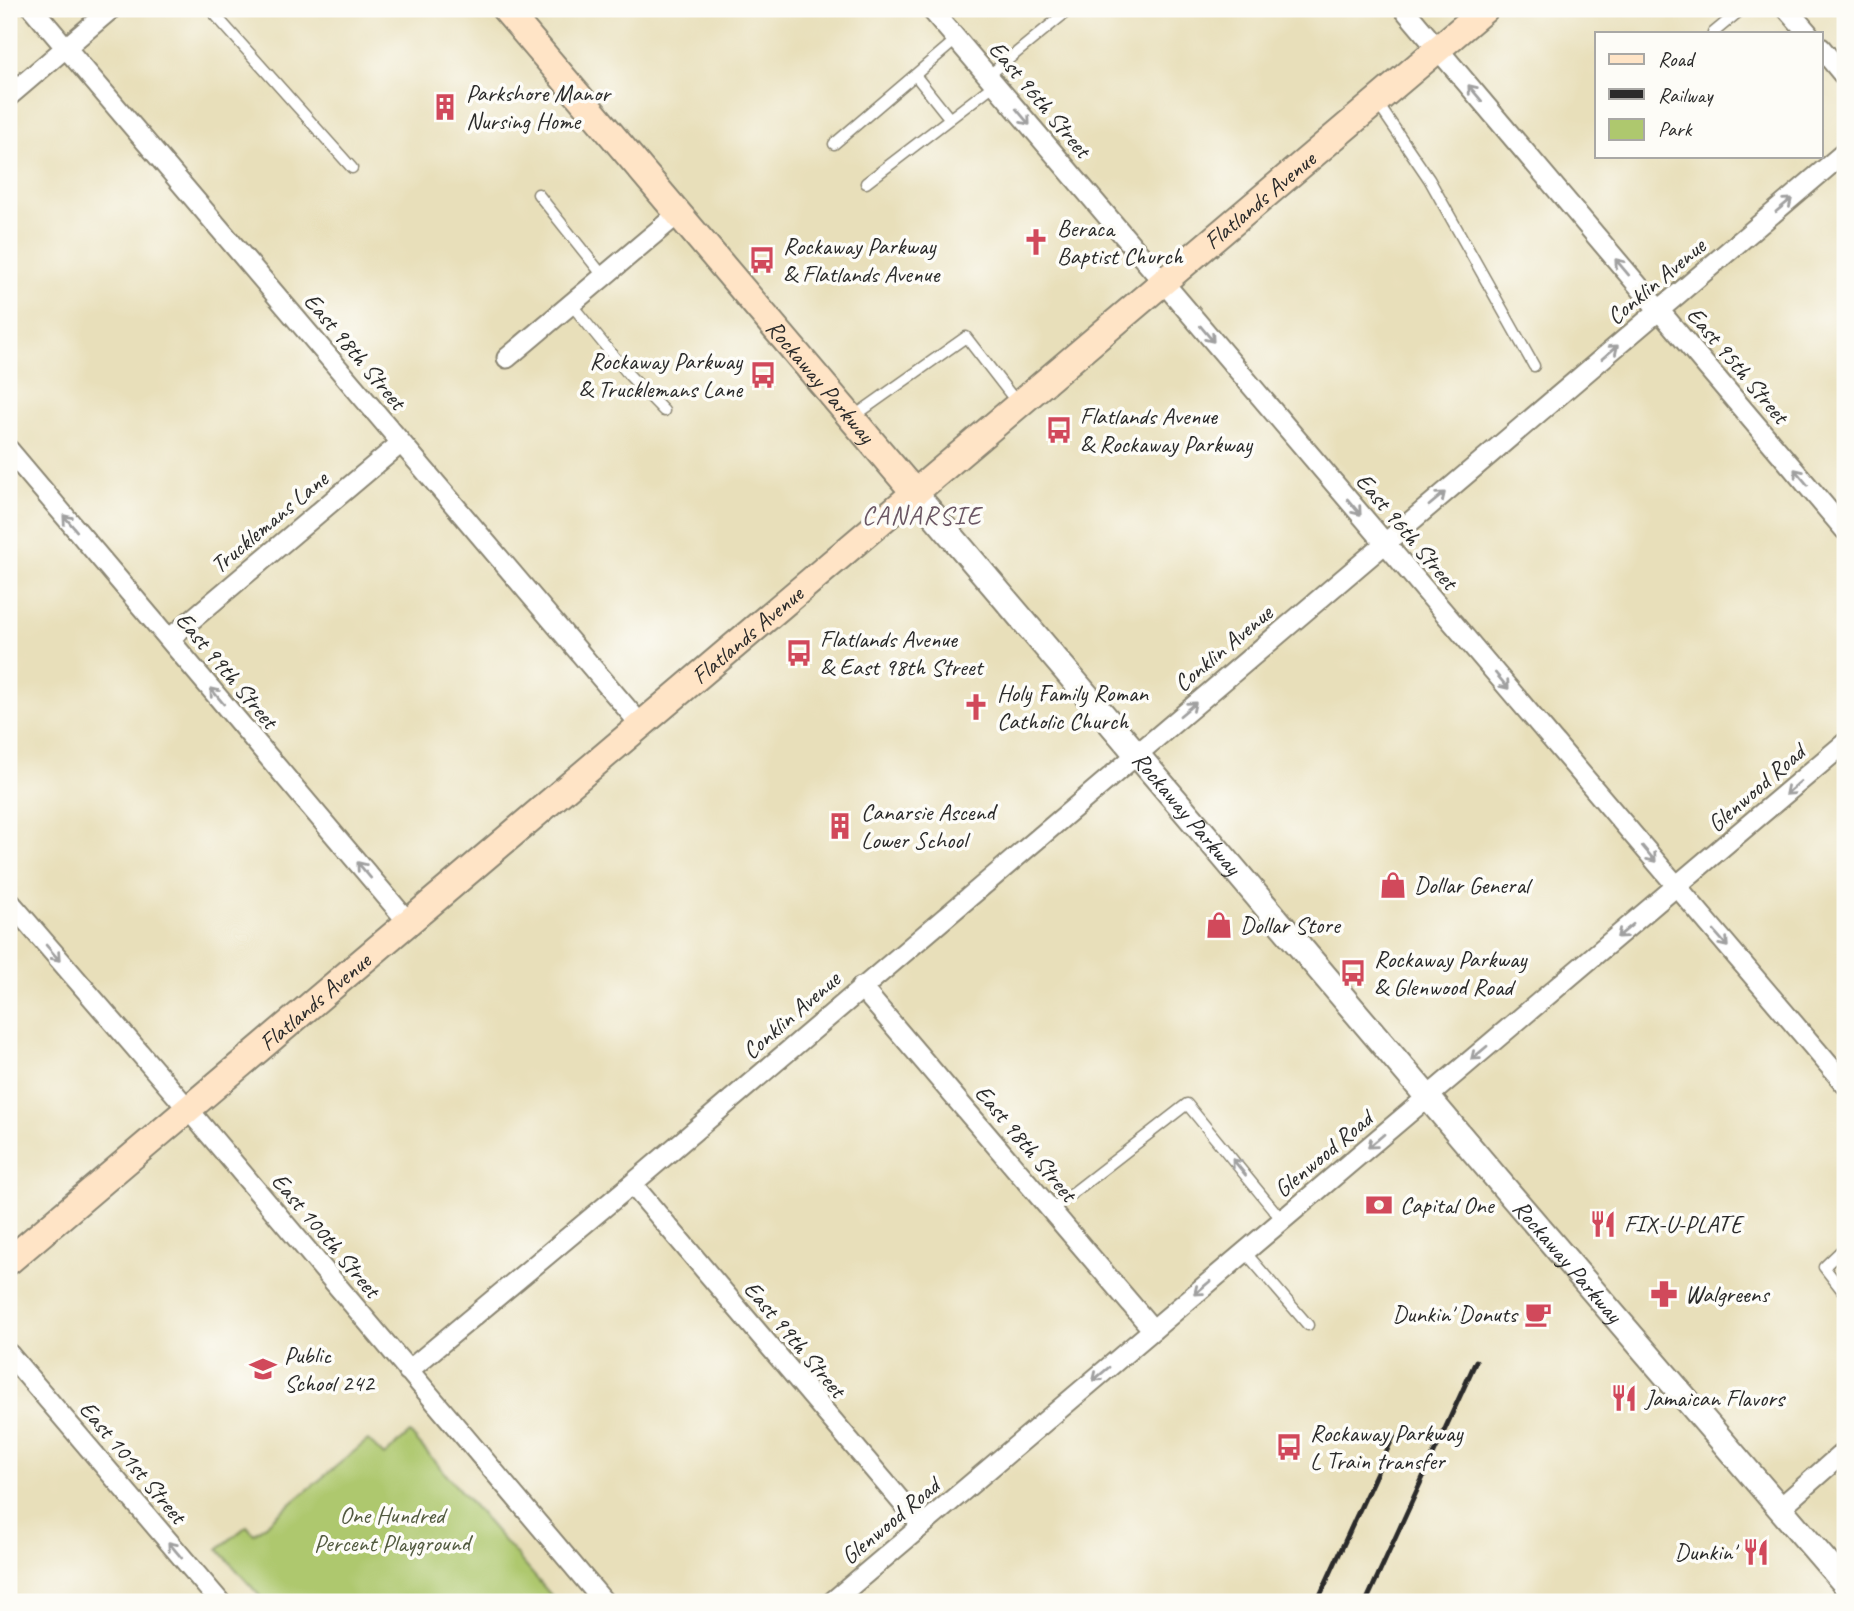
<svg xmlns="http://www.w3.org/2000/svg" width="1854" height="1611" font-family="Caveat,sans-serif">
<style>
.green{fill:#aec86e;stroke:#6c7a4c;stroke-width:2}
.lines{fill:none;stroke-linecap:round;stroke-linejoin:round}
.service-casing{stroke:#8a8572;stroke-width:13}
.minor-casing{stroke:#8a8572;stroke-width:23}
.tertiary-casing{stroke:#8a8572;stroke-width:28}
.secondary-casing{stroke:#8a8572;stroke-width:30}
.service{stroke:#fff;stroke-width:10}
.minor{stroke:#fff;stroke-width:19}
.tertiary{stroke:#fff;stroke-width:24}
.secondary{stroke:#ffe4c6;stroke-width:26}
.rail{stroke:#2b2b2b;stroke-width:5}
.oneway{stroke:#a0a0a0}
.labels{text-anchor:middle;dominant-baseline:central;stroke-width:7;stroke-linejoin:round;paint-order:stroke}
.poi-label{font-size:24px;fill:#2b2b2b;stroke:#fdfcf7;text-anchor:start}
.street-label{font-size:24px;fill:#2b2b2b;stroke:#fdfcf7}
.park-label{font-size:24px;fill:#525a3f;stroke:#fdfcf7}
.neighbourhood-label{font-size:26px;letter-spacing:2px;fill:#6b5764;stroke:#fdfcf7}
</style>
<rect width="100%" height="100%" fill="#fdfcf7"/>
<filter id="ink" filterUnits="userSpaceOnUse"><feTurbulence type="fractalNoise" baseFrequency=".0143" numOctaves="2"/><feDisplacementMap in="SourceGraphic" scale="14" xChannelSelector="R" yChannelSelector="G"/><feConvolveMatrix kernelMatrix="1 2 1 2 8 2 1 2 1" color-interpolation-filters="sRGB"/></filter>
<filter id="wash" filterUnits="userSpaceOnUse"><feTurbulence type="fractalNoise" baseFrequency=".00686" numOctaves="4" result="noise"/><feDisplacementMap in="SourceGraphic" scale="28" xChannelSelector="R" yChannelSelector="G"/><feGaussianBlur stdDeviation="1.57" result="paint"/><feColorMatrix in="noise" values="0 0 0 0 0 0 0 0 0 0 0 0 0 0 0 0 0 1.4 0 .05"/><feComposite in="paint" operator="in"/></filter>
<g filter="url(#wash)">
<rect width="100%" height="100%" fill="#e8dfba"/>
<path class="green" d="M410 1433 557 1602H265L218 1549 247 1526 254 1534 368 1440 384 1456Z"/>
</g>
<g filter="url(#ink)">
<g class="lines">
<defs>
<path id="service" d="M210 9 352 168
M1713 33 1742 9
M915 75 950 119
M988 76 1070 9
M1376 101 1429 179 1534 366
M834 144 957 39
M866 183 995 84
M538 194 604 277
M571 304 629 375 664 411
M853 417 966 337 1018 404
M1051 1210 1187 1104 1282 1220
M1845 1247 1824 1267 1845 1294
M1245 1252 1308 1325"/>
<path id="minor" d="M33 9 641 725
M931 9 1845 1084
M1404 9 1845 530
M1787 9 1808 33
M1821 48 1845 77
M9 96 111 9
M507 358 679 213
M9 450 408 922
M169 639 401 443
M9 901 188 1109 604 1602
M861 987 1153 1330
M632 1184 922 1526
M9 1354 220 1602
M408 1371 632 1184 1845 152
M1780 1508 1845 1451
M832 1602 1845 743"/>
<g id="tertiary">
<path id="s1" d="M915 493 1509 1193 1845 1584"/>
</g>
<g id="secondary">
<path id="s2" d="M505 9 915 493"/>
<path id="s3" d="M9 1261 1485 9"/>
</g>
</defs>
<use href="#service" class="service-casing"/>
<use href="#minor" class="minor-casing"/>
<use href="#tertiary" class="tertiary-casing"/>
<use href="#secondary" class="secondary-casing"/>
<use href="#service" class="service"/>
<use href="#minor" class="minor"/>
<use href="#tertiary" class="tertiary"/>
<use href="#secondary" class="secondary"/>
<path class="rail" d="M1317 1602 1394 1435
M1366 1602 1476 1361"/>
</g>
<defs><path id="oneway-shaft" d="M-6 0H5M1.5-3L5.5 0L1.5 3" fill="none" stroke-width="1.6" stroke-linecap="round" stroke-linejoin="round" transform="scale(1.75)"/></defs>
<g class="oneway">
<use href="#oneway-shaft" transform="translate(1475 93) rotate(-130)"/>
<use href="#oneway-shaft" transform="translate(1023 117) rotate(50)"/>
<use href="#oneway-shaft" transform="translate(1784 205) rotate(-40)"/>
<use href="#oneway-shaft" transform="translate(1622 267) rotate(-130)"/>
<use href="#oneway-shaft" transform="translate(1207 334) rotate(50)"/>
<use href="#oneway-shaft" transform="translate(1610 352) rotate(-40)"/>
<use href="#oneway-shaft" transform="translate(1801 477) rotate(-130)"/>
<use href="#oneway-shaft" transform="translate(1437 499) rotate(-40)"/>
<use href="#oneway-shaft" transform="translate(1354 507) rotate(50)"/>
<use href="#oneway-shaft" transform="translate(70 523) rotate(-130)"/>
<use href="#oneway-shaft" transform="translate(1502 681) rotate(50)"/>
<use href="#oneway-shaft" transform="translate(217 696) rotate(-130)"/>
<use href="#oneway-shaft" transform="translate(1188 709) rotate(-40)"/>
<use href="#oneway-shaft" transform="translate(1793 788) rotate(139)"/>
<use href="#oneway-shaft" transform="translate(1649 854) rotate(50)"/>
<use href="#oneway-shaft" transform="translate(364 870) rotate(-130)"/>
<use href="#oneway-shaft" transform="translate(1625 931) rotate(140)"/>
<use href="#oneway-shaft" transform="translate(1721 939) rotate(49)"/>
<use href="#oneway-shaft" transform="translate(53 953) rotate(49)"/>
<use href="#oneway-shaft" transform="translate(1479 1053) rotate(140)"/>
<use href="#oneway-shaft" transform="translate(1376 1141) rotate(140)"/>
<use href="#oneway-shaft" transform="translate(1239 1167) rotate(-129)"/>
<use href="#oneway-shaft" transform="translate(1202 1288) rotate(140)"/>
<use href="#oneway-shaft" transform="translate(1101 1374) rotate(140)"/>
<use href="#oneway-shaft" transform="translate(175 1550) rotate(-130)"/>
</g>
</g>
<defs>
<symbol id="building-bare" viewBox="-9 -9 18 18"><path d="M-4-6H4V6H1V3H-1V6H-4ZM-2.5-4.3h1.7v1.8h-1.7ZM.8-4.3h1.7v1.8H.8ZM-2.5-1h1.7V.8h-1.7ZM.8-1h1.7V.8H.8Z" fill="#d1495b" stroke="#fdfcf7" stroke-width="2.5" paint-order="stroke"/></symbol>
<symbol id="church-bare" viewBox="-9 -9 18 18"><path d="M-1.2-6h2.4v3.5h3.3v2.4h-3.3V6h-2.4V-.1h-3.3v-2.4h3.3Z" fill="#d1495b" stroke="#fdfcf7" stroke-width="2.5" paint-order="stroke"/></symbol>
<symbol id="bus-bare" viewBox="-9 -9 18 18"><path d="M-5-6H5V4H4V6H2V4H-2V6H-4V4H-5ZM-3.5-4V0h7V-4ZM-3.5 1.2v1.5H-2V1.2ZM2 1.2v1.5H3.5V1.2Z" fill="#d1495b" stroke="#fdfcf7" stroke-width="2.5" paint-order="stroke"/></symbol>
<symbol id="shop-bare" viewBox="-9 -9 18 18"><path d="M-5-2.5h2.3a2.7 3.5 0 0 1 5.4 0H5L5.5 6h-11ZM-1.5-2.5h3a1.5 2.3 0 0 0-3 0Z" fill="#d1495b" stroke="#fdfcf7" stroke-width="2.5" paint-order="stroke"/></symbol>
<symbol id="bank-bare" viewBox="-9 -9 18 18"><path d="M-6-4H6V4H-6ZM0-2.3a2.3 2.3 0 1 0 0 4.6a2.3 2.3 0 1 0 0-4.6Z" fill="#d1495b" stroke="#fdfcf7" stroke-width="2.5" paint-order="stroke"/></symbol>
<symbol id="restaurant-bare" viewBox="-9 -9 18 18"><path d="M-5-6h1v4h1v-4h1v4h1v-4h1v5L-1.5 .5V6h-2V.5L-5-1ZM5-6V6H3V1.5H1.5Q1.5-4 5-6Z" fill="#d1495b" stroke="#fdfcf7" stroke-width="2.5" paint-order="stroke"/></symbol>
<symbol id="pharmacy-bare" viewBox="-9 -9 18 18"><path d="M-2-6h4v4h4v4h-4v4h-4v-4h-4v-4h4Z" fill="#d1495b" stroke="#fdfcf7" stroke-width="2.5" paint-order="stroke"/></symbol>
<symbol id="cafe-bare" viewBox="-9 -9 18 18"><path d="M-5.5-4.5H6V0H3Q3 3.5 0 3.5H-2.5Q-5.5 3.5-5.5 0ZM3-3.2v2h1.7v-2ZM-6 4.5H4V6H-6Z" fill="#d1495b" stroke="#fdfcf7" stroke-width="2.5" paint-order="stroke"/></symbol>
<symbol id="school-bare" viewBox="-9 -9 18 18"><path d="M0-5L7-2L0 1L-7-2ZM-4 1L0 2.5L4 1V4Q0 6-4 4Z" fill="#d1495b" stroke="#fdfcf7" stroke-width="2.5" paint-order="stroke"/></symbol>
</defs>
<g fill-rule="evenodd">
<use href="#building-bare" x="426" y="88" width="38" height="38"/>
<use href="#church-bare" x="1017" y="223" width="38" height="38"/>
<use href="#bus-bare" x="743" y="241" width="38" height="38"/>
<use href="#bus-bare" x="744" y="356" width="38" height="38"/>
<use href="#bus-bare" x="1040" y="411" width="38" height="38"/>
<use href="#bus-bare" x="780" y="634" width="38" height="38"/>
<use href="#church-bare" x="957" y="688" width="38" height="38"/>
<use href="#building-bare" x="821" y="807" width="38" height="38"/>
<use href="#shop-bare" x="1374" y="866" width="38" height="38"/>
<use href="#shop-bare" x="1200" y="906" width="38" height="38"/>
<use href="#bus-bare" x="1334" y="954" width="38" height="38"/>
<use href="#bank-bare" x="1360" y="1186" width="38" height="38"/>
<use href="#restaurant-bare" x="1584" y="1205" width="38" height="38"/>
<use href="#pharmacy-bare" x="1645" y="1275" width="38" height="38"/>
<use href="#cafe-bare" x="1519" y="1295" width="38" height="38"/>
<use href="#school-bare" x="244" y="1350" width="38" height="38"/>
<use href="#restaurant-bare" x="1605" y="1379" width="38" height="38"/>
<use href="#bus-bare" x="1270" y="1428" width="38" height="38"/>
<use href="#restaurant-bare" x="1737" y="1533" width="38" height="38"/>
</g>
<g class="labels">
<g class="poi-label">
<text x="466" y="93">Parkshore Manor<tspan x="466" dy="28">Nursing Home</tspan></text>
<text x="1057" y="228">Beraca<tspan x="1057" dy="28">Baptist Church</tspan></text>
<text x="783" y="246">Rockaway Parkway<tspan x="783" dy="28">&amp; Flatlands Avenue</tspan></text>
<text x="742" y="361" text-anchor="end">Rockaway Parkway<tspan x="742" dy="28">&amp; Trucklemans Lane</tspan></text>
<text x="1080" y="416">Flatlands Avenue<tspan x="1080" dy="28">&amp; Rockaway Parkway</tspan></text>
<text x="820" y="639">Flatlands Avenue<tspan x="820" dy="28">&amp; East 98th Street</tspan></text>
<text x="997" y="693">Holy Family Roman<tspan x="997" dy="28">Catholic Church</tspan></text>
<text x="861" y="812">Canarsie Ascend<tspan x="861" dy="28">Lower School</tspan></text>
<text x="1414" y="885">Dollar General</text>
<text x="1240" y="925">Dollar Store</text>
<text x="1374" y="959">Rockaway Parkway<tspan x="1374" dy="28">&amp; Glenwood Road</tspan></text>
<text x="1400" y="1205">Capital One</text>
<text x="1624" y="1224">FIX-U-PLATE</text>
<text x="1685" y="1294">Walgreens</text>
<text x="1517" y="1314" text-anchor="end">Dunkin' Donuts</text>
<text x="284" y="1355">Public<tspan x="284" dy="28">School 242</tspan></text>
<text x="1645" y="1398">Jamaican Flavors</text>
<text x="1310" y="1433">Rockaway Parkway<tspan x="1310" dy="28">L Train transfer</tspan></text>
<text x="1735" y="1552" text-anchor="end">Dunkin'</text>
</g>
<g class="street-label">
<text transform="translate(1040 99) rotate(50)">East 96th Street</text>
<text stroke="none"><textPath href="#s3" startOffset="1640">Flatlands Avenue</textPath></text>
<text transform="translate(1656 281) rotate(-40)">Conklin Avenue</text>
<text transform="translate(355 351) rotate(50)">East 98th Street</text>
<text transform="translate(1738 365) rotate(50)">East 95th Street</text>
<text stroke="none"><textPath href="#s2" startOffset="488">Rockaway Parkway</textPath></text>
<text transform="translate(269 522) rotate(-40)">Trucklemans Lane</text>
<text transform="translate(1407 531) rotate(50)">East 96th Street</text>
<text stroke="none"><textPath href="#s3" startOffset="968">Flatlands Avenue</textPath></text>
<text transform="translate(1223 648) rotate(-40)">Conklin Avenue</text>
<text transform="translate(227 670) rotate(50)">East 99th Street</text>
<text transform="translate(1756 788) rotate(-41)">Glenwood Road</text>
<text stroke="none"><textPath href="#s1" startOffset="420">Rockaway Parkway</textPath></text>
<text stroke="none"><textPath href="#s3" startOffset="401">Flatlands Avenue</textPath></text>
<text transform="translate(791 1015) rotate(-41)">Conklin Avenue</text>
<text transform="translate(1026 1143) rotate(50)">East 98th Street</text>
<text transform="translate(1323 1154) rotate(-40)">Glenwood Road</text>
<text transform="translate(326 1235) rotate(50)">East 100th Street</text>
<text stroke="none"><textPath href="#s1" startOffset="1008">Rockaway Parkway</textPath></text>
<text transform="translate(795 1339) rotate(50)">East 99th Street</text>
<text transform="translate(133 1462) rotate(50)">East 101st Street</text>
<text transform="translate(890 1521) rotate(-40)">Glenwood Road</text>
</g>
<g class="park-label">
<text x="392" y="1515">One Hundred<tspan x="392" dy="28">Percent Playground</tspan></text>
</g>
<g class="neighbourhood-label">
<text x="922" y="515">CANARSIE</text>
</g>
</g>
<rect width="1854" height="1611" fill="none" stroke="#fdfcf7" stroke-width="35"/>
<rect x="1595" y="32" width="228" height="126" fill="#fdfcf7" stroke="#a9a8a5" stroke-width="2"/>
<rect x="1609" y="54" width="35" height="10" fill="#ffe4c6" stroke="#a9a8a5" stroke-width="2"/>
<text x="1658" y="66" font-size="21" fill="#2b2b2b">Road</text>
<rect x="1609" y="89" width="35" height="10" fill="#2b2b2b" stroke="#a9a8a5" stroke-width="2"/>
<text x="1658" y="102" font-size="21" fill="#2b2b2b">Railway</text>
<rect x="1609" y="119" width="35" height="21" fill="#aec86e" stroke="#a9a8a5" stroke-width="2"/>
<text x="1658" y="136" font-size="21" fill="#2b2b2b">Park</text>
</svg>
